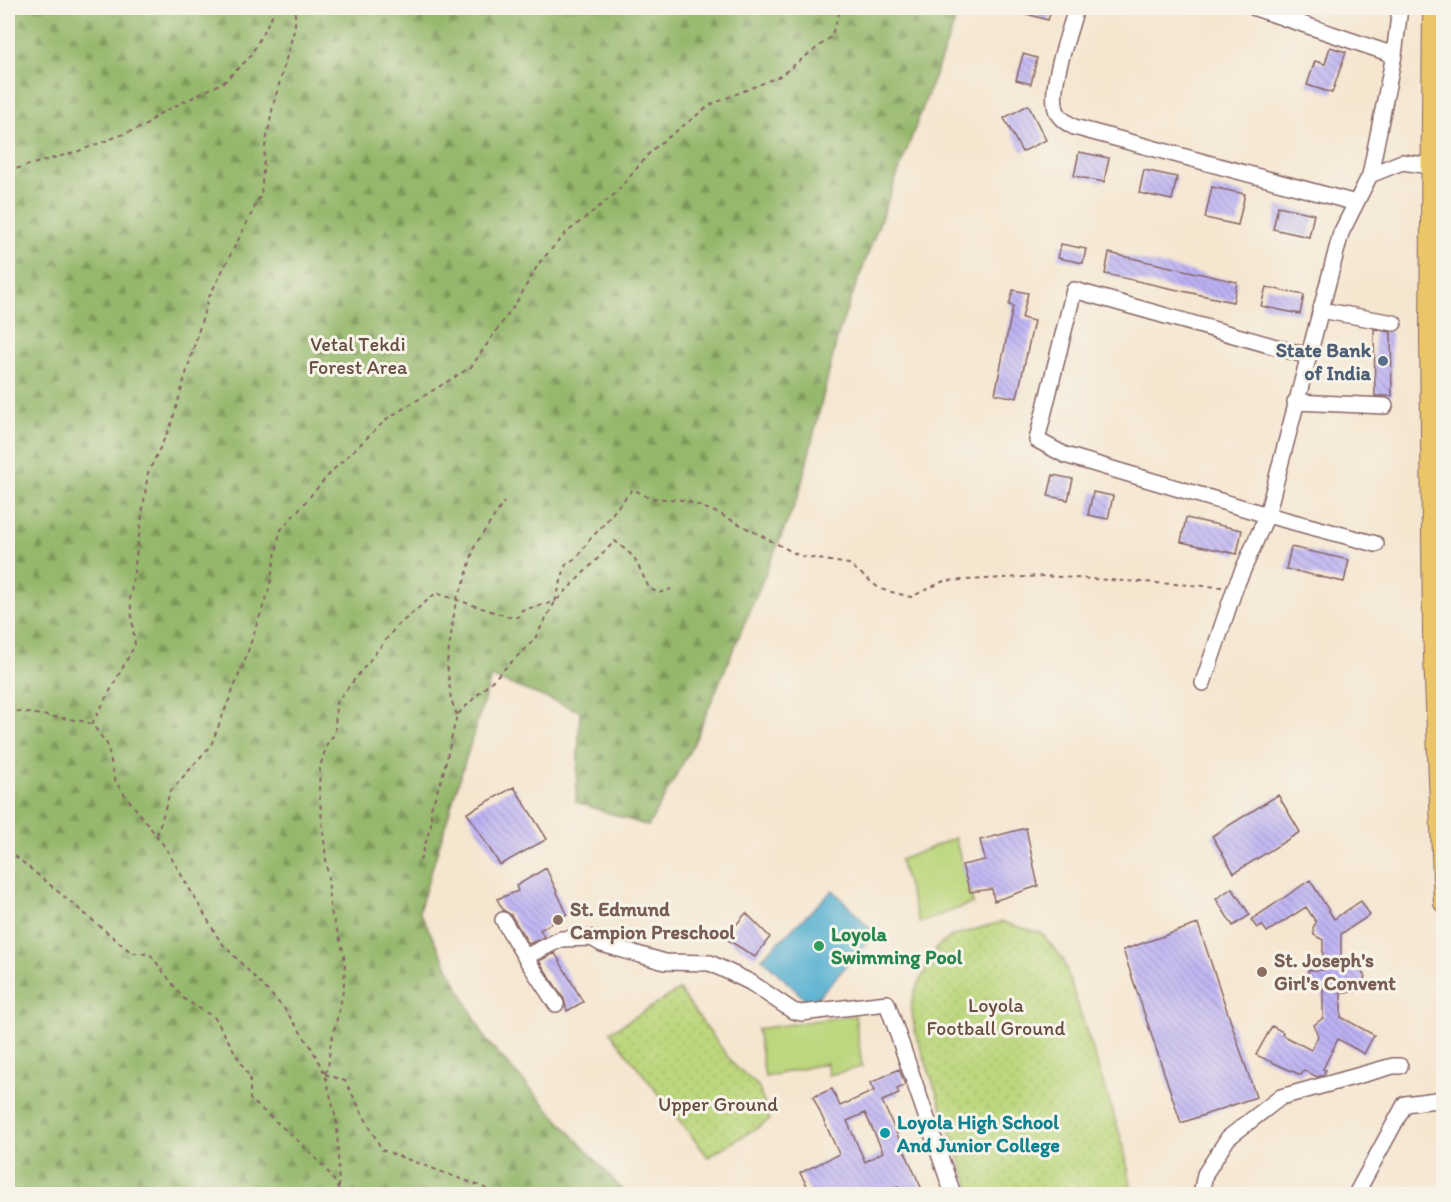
<svg xmlns="http://www.w3.org/2000/svg" width="1451" height="1202" font-family="Itim,sans-serif">
<style>
.grass{fill:url(#grass-dots);stroke:#837b54;stroke-width:1.5}
.forest{fill:url(#forest-firs);stroke:#706c4c;stroke-width:1.5}
.pitch{fill:#bcd77d;stroke:#837b54;stroke-width:1.5}
.water{fill:#52afd0;stroke:#4e677e;stroke-width:1.5}
.building{fill:url(#building-back-hatch);fill-rule:evenodd}
.lines{fill:none;stroke-linecap:round;stroke-linejoin:round}
.minor-casing{stroke:#866565;stroke-width:18}
.major-casing{stroke:#866565;stroke-width:22}
.path{stroke:#866565;stroke-width:2;stroke-dasharray:4.5 4.5;stroke-linecap:butt}
.minor{stroke:#fff;stroke-width:15}
.major{stroke:#ebc669;stroke-width:20}
.service-dot{fill:#5c6f8a;stroke:#f7f3e8;stroke-width:2}
.education-dot{fill:#8d6e63;stroke:#f7f3e8;stroke-width:2}
.leisure-dot{fill:#2e9e5b;stroke:#f7f3e8;stroke-width:2}
.culture-dot{fill:#0f9aa8;stroke:#f7f3e8;stroke-width:2}
.labels{text-anchor:middle;dominant-baseline:central;stroke-width:6;stroke-linejoin:round;paint-order:stroke}
.park-label{font-size:20px;fill:#664d40;stroke:#f7f3e8}
.service-label{font-size:20px;font-weight:bold;fill:#4e5e75;stroke:#f7f3e8;text-anchor:end}
.education-label{font-size:20px;font-weight:bold;fill:#785e54;stroke:#f7f3e8;text-anchor:start}
.leisure-label{font-size:20px;font-weight:bold;fill:#27864d;stroke:#f7f3e8;text-anchor:start}
.culture-label{font-size:20px;font-weight:bold;fill:#0d838f;stroke:#f7f3e8;text-anchor:start}
</style>
<defs>
<pattern id="grass-dots" width="8" height="8" patternUnits="userSpaceOnUse" patternTransform="scale(1.5)"><rect width="8" height="8" fill="#bcd77d"/><path d="M2 2h.1M6 6h.1" fill="none" stroke="#a3b86c" stroke-width="1.8" stroke-linecap="round"/></pattern>
<pattern id="forest-firs" width="22" height="20" patternUnits="userSpaceOnUse" patternTransform="scale(1.5)"><rect width="22" height="20" fill="#95b86c"/><path d="M5 1l3.5 6h-7zM16 11l3.5 6h-7z" fill="#7c9559"/></pattern>
<pattern id="building-back-hatch" width="6" height="6" patternUnits="userSpaceOnUse" patternTransform="scale(1.5)"><rect width="6" height="6" fill="#bdb2f4"/><path d="M-1 5l2 2M0 0l6 6M5-1l2 2" fill="none" stroke="#9c90c6"/></pattern>
</defs>
<rect width="100%" height="100%" fill="#f7f3e8"/>
<filter id="ink" filterUnits="userSpaceOnUse"><feTurbulence type="fractalNoise" baseFrequency=".0167" numOctaves="2"/><feDisplacementMap in="SourceGraphic" scale="12" xChannelSelector="R" yChannelSelector="G"/><feConvolveMatrix kernelMatrix="1 2 1 2 8 2 1 2 1" color-interpolation-filters="sRGB"/></filter>
<filter id="wash" filterUnits="userSpaceOnUse"><feTurbulence type="fractalNoise" baseFrequency=".008" numOctaves="4" result="noise"/><feDisplacementMap in="SourceGraphic" scale="24" xChannelSelector="R" yChannelSelector="G"/><feGaussianBlur stdDeviation="1.35" result="paint"/><feColorMatrix in="noise" values="0 0 0 0 0 0 0 0 0 0 0 0 0 0 0 0 0 1.4 0 .05"/><feComposite in="paint" operator="in"/></filter>
<g filter="url(#wash)">
<rect width="100%" height="100%" fill="#f5e6d0"/>
<path class="grass" d="M1001 922 1041 933 1063 959 1123 1144 1131 1185 1129 1194H972L915 1031 911 1006 915 991 937 947 952 936Z
M679 990 733 1064 758 1086 770 1120 708 1157 610 1032Z"/>
<path class="forest" d="M8 8H960L839 331 799 494 694 743 648 826 576 802 580 711 491 677 419 911 486 1040 626 1194H8Z"/>
<path class="pitch" d="M955 838 973 903 919 923 900 860Z
M855 1015 862 1067 828 1075 827 1063 765 1077 757 1029Z"/>
<path class="water" d="M833 890 875 934 811 1005 762 958Z"/>
<g id="blocks">
<path class="building" d="M1016 8H1052L1048 20 1016 11Z
M1330 47 1346 52 1332 93 1307 85 1315 61 1325 64Z
M1023 54 1037 58 1031 84 1016 80Z
M1028 105 1046 140 1022 152 1004 118Z
M1079 152 1109 158 1104 182 1074 176Z
M1144 170 1177 177 1172 200 1139 193Z
M1212 187 1245 194 1238 225 1205 218Z
M1278 206 1314 214 1309 237 1273 229Z
M1061 244 1086 249 1083 263 1058 258Z
M1109 253 1237 282 1233 302 1105 274Z
M1266 287 1304 295 1300 314 1261 306Z
M1013 290 1028 293 1022 318 1034 321 1017 398 995 394 1013 306 1009 305Z
M1374 329 1391 332 1392 396H1375Z
M1053 475 1073 479 1068 500 1048 496Z
M1093 492 1113 496 1108 519 1088 515Z
M1186 518 1242 530 1237 554 1181 542Z
M1291 547 1349 560 1344 582 1286 569Z
M514 787 547 839 500 865 467 813Z
M1278 795 1300 832 1234 873 1212 836Z
M1026 828 1038 886 994 901 992 889 970 892 962 865 985 860 980 840Z
M546 868 567 914 540 930 544 937 529 944 511 915 503 910 497 899 518 891 516 886Z
M1310 880 1334 919 1361 901 1370 915 1341 934V961H1355L1365 977 1355 992H1341V1017L1374 1035 1364 1054 1338 1039 1323 1069 1326 1070 1323 1075 1317 1077 1304 1070 1301 1075 1256 1055 1272 1026 1283 1032 1282 1035 1311 1050 1318 1036 1314 1025 1323 1018V986H1308V970H1323V940L1314 935 1313 928 1316 922 1306 907 1267 932 1262 925 1257 928 1251 920Z
M1232 888 1250 915 1233 926 1216 899Z
M746 913 770 937 755 957 725 938Z
M1198 924 1256 1097 1181 1123 1123 950Z
M555 953 583 1002 567 1011 564 999 539 961Z
M899 1069 905 1085 897 1089 899 1094 882 1101 924 1194H902L898 1186 880 1194H812L800 1173 839 1154 813 1097 832 1089 840 1106 874 1091 870 1083ZM865 1113 883 1152 865 1162 847 1121Z"/>
</g>
</g>
<g filter="url(#ink)">
<use href="#blocks" fill-opacity="0" stroke="#866565" stroke-width="1.5"/>
<g class="lines">
<defs>
<path id="minor" d="M1076 8C1070 32 1047 90 1057 112 1060 119 1067 123 1074 127L1356 203
M1255 8 1394 55 1370 175
M1394 55 1400 8
M1320 310 1394 323
M1308 356 1074 290 1037 440 1065 455 1267 515 1376 544
M1295 402 1385 406
M1203 683 1235 588 1267 515 1341 233 1370 175 1402 162 1431 166
M503 920 525 957
M556 1004 525 957 561 939 592 938 602 944 665 962 710 963 750 982 793 1011 801 1013 887 1003 953 1194
M1201 1194 1205 1174 1228 1138 1281 1097 1393 1066H1400
M1356 1194 1405 1104 1444 1099"/>
<path id="major" d="M1433 8 1430 333 1433 631 1444 903"/>
</defs>
<use href="#minor" class="minor-casing"/>
<use href="#major" class="major-casing"/>
<path class="path" d="M8 171 79 151 145 126 157 115 224 82 250 57 276 8
M8 710 82 721 92 724 107 744 116 783 165 847 220 941 283 1007 311 1047 325 1074 337 1123 339 1188 346 1194
M457 715 451 700 447 663 456 600 463 586 475 545 504 502
M92 724 135 645 130 599 148 473 171 425 208 299 261 195 265 147 273 106 295 27V8
M157 835 170 792 211 745 246 657 269 589 280 531 333 470 388 418 471 367 518 300 539 263 566 233 616 193 652 150 710 105 780 76 831 37 841 8
M8 850 132 953 150 954 184 999 215 1018 250 1078V1099C271 1119 337 1168 339 1194
M420 861 431 825V808L442 778 457 715 534 640 555 602 615 541 634 557 649 588 659 593 671 589
M325 1074C331 1063 328 1054 331 1043 337 1016 348 984 344 956 340 932 327 913 329 888L319 791 320 767 327 744 335 733 336 703 396 627 436 593 509 617H518L522 610 555 602 566 564C584 555 580 550 592 537 607 522 618 505 633 489L649 498 684 500 720 514 800 556 849 564 880 589 911 597 944 581 1044 576 1222 587
M325 1074 345 1081 382 1150 483 1187 495 1194"/>
<use href="#minor" class="minor"/>
<use href="#major" class="major"/>
</g>
</g>
<circle class="service-dot" cx="1383" cy="361" r="6"/>
<g class="education-dot">
<circle cx="558" cy="920" r="6"/>
<circle cx="1262" cy="972" r="6"/>
</g>
<circle class="leisure-dot" cx="819" cy="946" r="6"/>
<circle class="culture-dot" cx="885" cy="1133" r="6"/>
<g class="labels">
<g class="park-label">
<text x="358" y="344">Vetal Tekdi<tspan x="358" dy="23">Forest Area</tspan></text>
<text x="996" y="1005">Loyola<tspan x="996" dy="23">Football Ground</tspan></text>
<text x="718" y="1104">Upper Ground</text>
</g>
<g class="service-label">
<text x="1371" y="350">State Bank<tspan x="1371" dy="23">of India</tspan></text>
</g>
<g class="education-label">
<text x="570" y="909">St. Edmund<tspan x="570" dy="23">Campion Preschool</tspan></text>
<text x="1274" y="960">St. Joseph's<tspan x="1274" dy="23">Girl's Convent</tspan></text>
</g>
<g class="leisure-label">
<text x="831" y="934">Loyola<tspan x="831" dy="23">Swimming Pool</tspan></text>
</g>
<g class="culture-label">
<text x="897" y="1122">Loyola High School<tspan x="897" dy="23">And Junior College</tspan></text>
</g>
</g>
<rect width="1451" height="1202" fill="none" stroke="#f7f3e8" stroke-width="30"/>
</svg>
